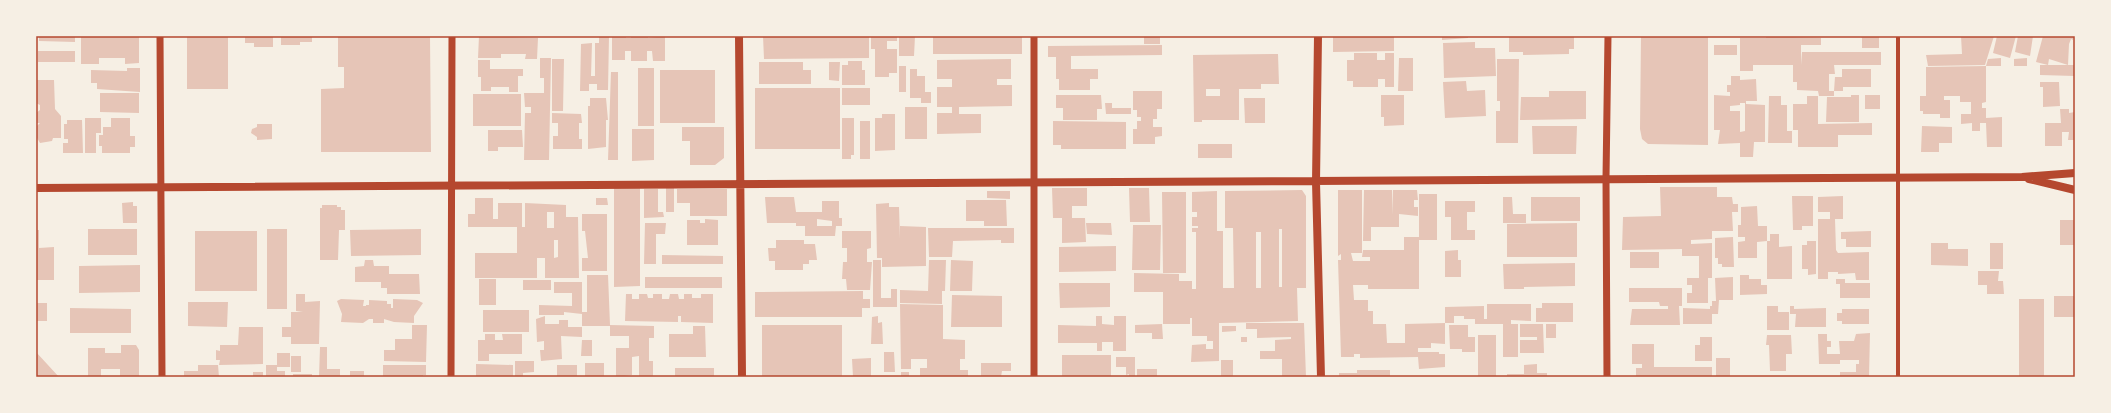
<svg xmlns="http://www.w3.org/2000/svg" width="2111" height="413" font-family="Commissioner,sans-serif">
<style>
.building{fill:#e6c5b7;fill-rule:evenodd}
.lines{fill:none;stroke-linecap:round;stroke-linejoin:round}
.minor{stroke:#b5482f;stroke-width:4}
.tertiary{stroke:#b5482f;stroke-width:7}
.secondary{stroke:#b5482f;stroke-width:8}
.neatline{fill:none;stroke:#b5482f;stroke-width:1.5}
</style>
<rect width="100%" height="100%" fill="#f6efe4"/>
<path class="building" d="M39 36H75V42L39 41Z
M81 36H139V63L125 64V58H99V64H81Z
M187 36H228V89H187Z
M245 36H273V47H254V43H245Z
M281 36H312V42H300V45H281Z
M338 36H430L431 152H321V89L344 88V67H338Z
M479 36 538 38 537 59H525L526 54H501V58H478Z
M599 36H609L608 90H597V84H589V91H580L581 44 592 43 591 76H595V43H599Z
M612 36H626V38H631V36H648V38L665 36V61H653L652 51H647V61H631V51H625V60H612Z
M763 36H869V58L764 59Z
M871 36H897V41H887V49H897V73H889V77H875V49H871Z
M899 36H915L914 56H899Z
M933 36H1022V54H933Z
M1144 36H1160V44H1144Z
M1333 36H1394V51L1333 52Z
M1442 36H1468V38L1442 40Z
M1509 36H1574V49H1569V54L1523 55V52H1509Z
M1641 36H1708V145L1648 144 1642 139 1640 129Z
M1766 36 1821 38V45H1801V65L1802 52H1881V65H1834L1835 74H1829V91H1834V96H1819L1818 91 1797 90V82H1793V65H1753V71H1740V38H1766Z
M1860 36H1879V48H1862V38Z
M1961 36H1994L1985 65 1928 66 1926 55 1962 54Z
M1997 36H2016L2010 58 1993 53Z
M2018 36H2033L2030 56 2015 52Z
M2043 36H2074L2073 40 2071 39 2069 44 2068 65 2049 59 2048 65 2036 62Z
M1475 42V48H1495L1496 76 1444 78 1443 43Z
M1162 45V55L1071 56V69H1098V79H1090V90H1059V79H1056V57H1048V46Z
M1714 45H1737V55H1714Z
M38 51H75V62H38Z
M1354 53H1377V60H1385V53H1394V87H1385V79H1378V87H1353V81H1347V60H1354Z
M1278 54 1279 84H1261V89H1239V120H1202V122H1194L1193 55ZM1206 89H1220V96H1206Z
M540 58H551L549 160H524L525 113H531V107H525L524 93H544V78H540Z
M1399 58H1413V91H1398Z
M2001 58V66H1986L1988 59Z
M2027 58V66H2014V59Z
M552 59H564L563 111H552Z
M1011 59V79H997V85H1012V106L959 107V114H981V133L937 134V113H952V107H937V87H952V79H937V60Z
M1497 59H1519L1518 143H1496V111H1500V101H1497Z
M478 60H490V69H523V76H518V92H509V87H491V91H481V77H478Z
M848 61H862V70H865V85H842V65H848Z
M759 62H803V70H811V84H759Z
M829 62H840L839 81 829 80Z
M2040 65H2075V76L2040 75Z
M899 66H906V92H899Z
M1986 66V102L1982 103V108H1986V118L2002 117V147H1987L1986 123H1980V131H1972V123L1961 124V114H1971V102H1960V96H1944V100H1950V118H1940V114H1923V111H1920V96H1926V67Z
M127 68H140V92L97 89V83H91V70L127 71Z
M638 68H654V126H638Z
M910 69H917V76H925V92H931V103H921V98H910Z
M1842 69H1871V87H1843V91H1834L1835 77H1842Z
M660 70H715V123H660Z
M611 72H618V160H608Z
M1731 76H1740V80L1756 79 1757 101H1746V104L1765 105V142H1754L1753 157H1740V143L1718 144 1720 130H1714V95L1730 96V92H1727V85H1731ZM1740 103H1745V131L1740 132V111H1730V106L1740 105Z
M36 80H54L55 109 61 116V138H53L52 141 40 143 36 136V127L40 123H36V113L40 110V105L36 103Z
M1466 81 1467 91 1485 90 1486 116 1445 118 1443 82Z
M2040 82H2059L2060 106 2043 107V87H2040Z
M755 88H840V149H755Z
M842 88H870V105H842Z
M1133 91H1162V109H1157V119H1153V127H1162V136L1155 137V144H1133V129H1137V121H1141V117H1137V110H1133Z
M1549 91H1586V119L1520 120 1521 97H1549Z
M100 93H139V113L100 112Z
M473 94H521V126H473Z
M1056 95H1101L1102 109H1097V120H1063V108H1056Z
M1381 95H1404V125L1384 126V117H1381Z
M1851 95H1859V122H1826L1827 97H1851Z
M1865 95H1880V109H1865Z
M1769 96H1781V105H1787V131H1792V143H1768Z
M1807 96H1818V124L1872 123V135H1838V147H1798V130H1793V104H1807Z
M590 98H606L608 120H606V147L588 149V106H590Z
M1244 98H1265V123H1245Z
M1105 103H1112V108H1131V114H1106Z
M905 107H927V139H905Z
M2060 109H2069V132V113L2075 112V140H2068L2069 132H2062V146H2045V123H2061Z
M552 113 581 114 582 123H579V139H582V149H553V136H558V123H552Z
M882 114H895V150L875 151V118H882Z
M85 118H101V133H96V153H85Z
M111 118H130V136H135V147H130V153H102V146H99V135H103V127H111Z
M842 118H854V155H851V159H842Z
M67 120H82L83 153H63V143H68V139H64V124H67Z
M860 121H870V159H860Z
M1053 121 1126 122V149H1061V145H1053Z
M257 124H272V139L257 140V137L251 133 252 129 257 127Z
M1532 126H1577L1576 154H1533Z
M1922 126 1952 127V143H1939V152H1921Z
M682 127H724V158L715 165H690V141H682Z
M632 129H654V160L632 161Z
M488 130H522L523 147H498V151H488Z
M1198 144H1232V158H1198Z
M1660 187H1717V197H1732L1733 204H1738V212H1732L1733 231H1712V239L1691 240V244L1712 243V278H1708V303H1687V293H1692V285H1687V278H1699V256H1682V249L1622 250 1623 217 1661 216Z
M614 188H640V286L614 287Z
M666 188H674V212H666Z
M1052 188H1087V206H1072V218H1085L1086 242 1062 243V218H1053Z
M1129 188H1149L1150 222H1130Z
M644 189H658V212H663L664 217 644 218Z
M677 189H727V216H690V203H677Z
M1302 190 1306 196V288H1297L1298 321 1219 323V361L1191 362 1192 345 1206 344V349H1213V341H1207V336H1192V318H1190V324H1163V292H1134V273L1179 274V281H1192V289H1196V232H1192V228H1198V226H1192V217H1197V212H1192V192L1217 191V231H1223V288H1234L1233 228H1225V191ZM1279 229H1282V287H1279ZM1256 232H1261V288H1256Z
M1338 190H1362V253H1351L1353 261H1370V257H1362L1363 250H1404V237H1419V194H1437V240H1419V289H1368V285H1353L1354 300H1368V311H1373V324H1386L1387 343H1405V324L1445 323V307L1484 306V319H1487V304H1531V321L1511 320V324H1518V357H1503V324H1475V319H1464V316H1454V323H1445V344L1431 343V348H1418V352H1439V354H1445V367L1419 369 1418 357 1360 358V354H1354V357H1341L1338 260H1341V254L1338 256Z
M1364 190H1392L1393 215V190H1417L1418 200H1414V207H1418V216L1399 214V227H1371V241H1363Z
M987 191H1010V199L987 198Z
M1162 192H1186V273H1163Z
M1792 196H1813V226H1802V230H1793Z
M1843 196V219H1835L1836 250 1838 253 1869 252V280H1856L1855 273 1838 274V272H1828V279H1818V219H1830V212H1818V197Z
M765 197H794L796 212H822V201H839V218H842V226H836L835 236H805V226H796V223H767ZM817 219 832 221V226H817Z
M1503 197H1512L1513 214H1526V223H1503Z
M1531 197H1580V221H1531Z
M475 198H493V219H498V203H522V227H525V203L566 205V217H578L579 278H545V258H537V278H475V253H517V227H468V214H475ZM547 212H554V228H547ZM554 240H558V257L554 258Z
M596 198H607L608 205H596Z
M966 200H1006L1007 226H984V221H966Z
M1445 201H1475V212H1467V230H1475V240H1451V217H1445Z
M133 202V206H137V223H123L122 203Z
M889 203V207H899L900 239V226L926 227V266L882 267V258H877L876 204Z
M322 205H337V207H341V210H345V230H339L338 260H320V208H322Z
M1757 206 1758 226H1767V241L1757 242V258H1738V242L1745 241V237H1738V225H1741V207Z
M582 214H607V271H582V258H588L585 231H582Z
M705 219 718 220V245H687V220H700V223H705Z
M2060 220H2075V245H2060Z
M645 223H666L665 234H656V264H644Z
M1086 223H1111L1112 235 1087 234Z
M1577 223V257H1507V224Z
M1133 225H1161L1160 270H1132Z
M928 228H1014V243H1001V240L953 241 952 257H929Z
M88 229H137V255H88Z
M267 229H287V309H267Z
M421 229V255L351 256 350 230Z
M36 230H39V248L54 247V280H36Z
M195 231H257V291H195Z
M842 231H871V248L867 249V262H872L870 290H847L846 279H842L843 262H847V248H842Z
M1871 231V247H1846V239H1841V232Z
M1770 234H1779V247L1792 246V279H1767V241H1770Z
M1733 237 1734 267H1722V264H1718V258H1715V238Z
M776 240H804V244H815L817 260H809V264H803V270H775V261H769L768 248H776Z
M1807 241H1816V274L1808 275V269H1802V245H1807Z
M1931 243H1948V249H1968V266L1931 265Z
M1990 243H2003V269H1990Z
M1116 246V271L1059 272V247Z
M1458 250V260H1461V277H1445V251Z
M1630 252H1659V268H1630Z
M662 255 723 256V264H662Z
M365 260H373L374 266H389V274H419L420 294H387V288H381V282H355V267L364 266Z
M873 260H881V298H891V289H897V307H873Z
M929 260H946L945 291H942V304L900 303V290L928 291Z
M951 260 973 261 972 291H950Z
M1575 263V286L1524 287V289H1504L1503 264Z
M140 265V292L79 293V266Z
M1978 271H1999L1998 281H2003L2004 294H1987V285H1978Z
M587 275H608L610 325 654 326V338H649V361H653V377H639V356L632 357V375L616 377V348H629V336H610V326H582V314L564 312V315H539V305L572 306V293H554V282H582V312H587Z
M1740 275H1749V279H1761V285H1767V294L1740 295Z
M645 277H722V288H645Z
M1733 277V300H1719L1718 314H1712V324H1683V308L1710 309V306H1712V301H1716L1715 278Z
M479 279H496V305H479Z
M1836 279H1845V283H1870V298H1840V284H1836Z
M523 280H551V290H523Z
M1059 283H1110V307L1060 308Z
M1629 288H1682V306H1679L1680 325H1630L1632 309H1668V306H1660L1659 302H1629Z
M863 291V299H870V308H862V317H755V292Z
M296 294H305V302L320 301 319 344H291V337H282V327H291V312H303L296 311Z
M626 294H632V299H639V294H647L648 298H653V294H662V299H669L670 294H678L679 299H684V294H692V298H701V294H713V323L681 322V316H678V322L625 321Z
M952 295 1002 296V327H951Z
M2054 296H2075V317H2054Z
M341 299 364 300 363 306H366V305H369V300L387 301V304H391V308H393V299L417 300 423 303 414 316V323L394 322 384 319V323H373V319H369L363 323 341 322 342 314 337 301Z
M2019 299H2044V377H2019Z
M188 302H228L227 327 188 326Z
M36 303H47V321H36Z
M1542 303H1573V322H1536V308H1542Z
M900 304 943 305V339L965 340V359H960V370H968V377H920V368H927V359H911V369H901Z
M1767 306H1778V312H1789V330H1767Z
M1790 306H1794V309L1826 308V327H1795L1796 314H1790Z
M70 308 131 309V333H70Z
M1842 309H1869V324H1842V321H1837V313H1842Z
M483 310H529V332H483Z
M545 316V324H559V320H568V327H582V337L561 336 562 359 541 361 540 350H544V341L537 342 536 319Z
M878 316V323L882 322 883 344H871L872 317Z
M1096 316H1102V324L1114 325V316H1126V351H1113V342H1102V351H1097V343H1058V325L1096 326Z
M1246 323H1304L1306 377H1282V359H1260V351H1275V340L1291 339V337L1257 338V329H1246Z
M1162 324 1163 339H1152V333H1135V325Z
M1520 324H1543L1544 353H1520V340H1537V337H1520Z
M1546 324H1556V338H1546Z
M412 325H427L426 362 384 361V350H395V339H412Z
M762 325H842V377H762Z
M1449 325H1468V337H1475V352H1462V349H1450Z
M693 326H705L706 357H669V334H693Z
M1222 326H1236V331L1222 332Z
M239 327H263V364L219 365 220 360H216V350L220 351V345H238Z
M1870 333 1869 377H1840V372H1856V364H1859V360H1840V364H1819L1818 334H1827V341H1831V347H1827V354H1840L1839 341H1854L1856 334Z
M485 334H495V340H503L502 334H522V354H489V361H478V340H485Z
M1478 335H1496V377H1478Z
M1767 335H1791L1792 354H1786V371H1770L1769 345H1766Z
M1241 337H1247V342H1241Z
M1700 337H1712V361H1695V345H1700Z
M582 340H592V356H581Z
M1632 344H1654V367H1712V377H1636V368H1642V364H1632Z
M121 345H136L139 350V377H120V369H101V377H88V348H105V353H121Z
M320 347H327V369H340V377H319Z
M36 352 59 377H36Z
M884 352H894L895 372H884Z
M277 353H290V367H277V371H285V377H266V365H277Z
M1062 355H1111V377H1062Z
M291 356H301V372H291Z
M1116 357H1135V377H1129V374L1126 375V367H1116Z
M871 358V377H853L852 359Z
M1716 358H1730V377H1716Z
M1221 360H1233V377H1221Z
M515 361H534V372L523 373V377H515Z
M585 363H604V377H585Z
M981 363H1011V371H1002L1001 377H981Z
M476 364 513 365V377H476Z
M1537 364V373H1547V377H1507V374H1524V365Z
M198 365H218L219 377H184V371H198Z
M383 365H426V375H423V377H383Z
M557 365H577V377H557Z
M675 368H714V377H675Z
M1137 369H1157V377H1137Z
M1357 370H1390V377H1339V373H1357Z
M350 371H364V377H350Z
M253 372H263V377H253Z
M901 372H909V377H901Z
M293 374H312V377H293Z"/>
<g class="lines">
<path class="minor" d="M1898 36V377"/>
<path class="tertiary" d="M160 36 162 377
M451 377 452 36
M1034 377V36
M1607 377 1606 178 1608 36"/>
<path class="secondary" d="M739 36 742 377
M1318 36 1316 182 1321 377
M2029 179 2075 190
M36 188 2022 177 2075 173"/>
</g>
<rect width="2111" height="413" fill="none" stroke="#f6efe4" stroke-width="74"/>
<rect x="37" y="37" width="2037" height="339" class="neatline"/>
</svg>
